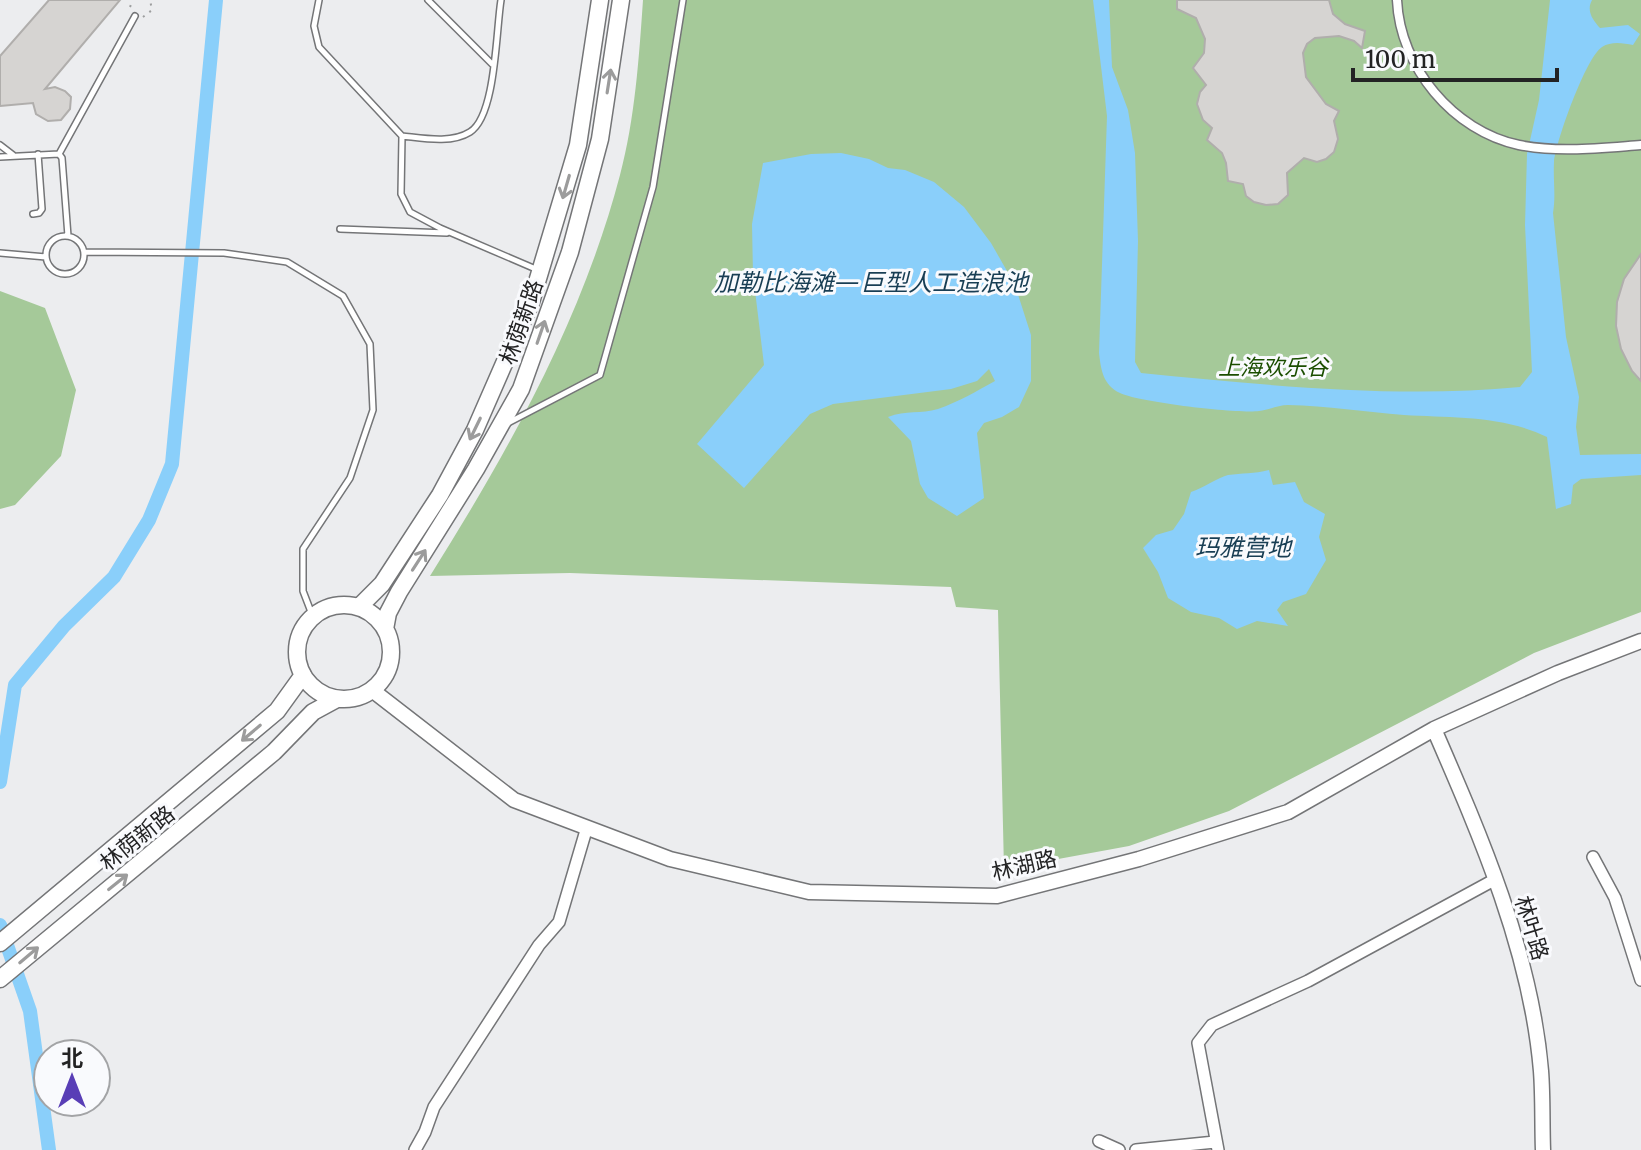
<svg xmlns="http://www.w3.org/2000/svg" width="1641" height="1150" font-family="Merriweather,'Noto Sans SC',serif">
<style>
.green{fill:#a5c999}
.water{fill:#8acffa}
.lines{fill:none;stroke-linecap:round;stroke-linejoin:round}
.canal{stroke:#8acffa;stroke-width:14}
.building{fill:#d6d4d2;stroke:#b0aeac;stroke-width:2}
.service-casing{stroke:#747577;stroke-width:8}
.pedestrian-casing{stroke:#747577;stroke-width:11}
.minor-casing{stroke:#747577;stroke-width:14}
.tertiary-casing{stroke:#747577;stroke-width:17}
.secondary-casing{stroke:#747577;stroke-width:19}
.path{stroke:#9d9e9f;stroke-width:2;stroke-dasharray:2 6;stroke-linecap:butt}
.service{stroke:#fff;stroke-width:5}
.pedestrian{stroke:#fff;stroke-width:8}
.minor{stroke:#fff;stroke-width:11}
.tertiary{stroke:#fff;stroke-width:14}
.secondary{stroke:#fff;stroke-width:16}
.oneway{stroke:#9c9c9c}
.labels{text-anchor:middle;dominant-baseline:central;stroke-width:6;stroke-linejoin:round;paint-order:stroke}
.street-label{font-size:22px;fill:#232324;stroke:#f9fafd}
.park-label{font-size:22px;font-style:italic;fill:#1b4e00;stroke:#f9fafd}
.water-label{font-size:24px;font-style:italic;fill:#183e54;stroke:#f9fafd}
</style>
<rect width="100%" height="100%" fill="#ecedef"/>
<path class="green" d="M643 0H1641V612L1534 653 1229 811 1129 846 1004 869 998 610 956 607 951 587 570 573 430 576C509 450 582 320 620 175 635 119 639 58 643 0Z
M0 291 45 308 76 390 61 456 15 505 0 509Z"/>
<path class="water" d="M1093 0H1109L1112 67 1128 110 1135 153 1138 241 1135 362 1141 373C1264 385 1397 399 1520 387L1532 372 1525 225 1527 154 1539 100 1550 0H1592C1586 11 1593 20 1600 28L1628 25 1640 34 1633 45C1623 43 1611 41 1602 47 1586 57 1556 141 1554 162 1553 180 1556 195 1553 213L1566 337 1579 397 1576 427 1580 455 1641 454V475L1581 479 1573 485 1571 504 1556 509 1547 437C1502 415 1452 418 1404 415 1366 412 1327 406 1288 405 1278 405 1269 410 1259 411 1238 414 1138 402 1120 393 1103 385 1101 370 1099 353L1107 116Z
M841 153 869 159 888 168 905 170 934 182 964 207 991 243 1015 285 1031 335V381L1019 407 1002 417 984 423 977 433 984 498 957 516 928 498 920 484 911 441 888 417C906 410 921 414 938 409 958 402 977 391 995 381L989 369 977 381 951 389 833 404 810 414 744 488 697 444 764 365 753 274 752 224 763 163 811 154Z
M1269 470 1273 485 1295 482 1304 502 1325 514 1319 537 1326 560 1306 594 1283 602 1277 610 1288 626 1257 621 1237 629 1219 618 1191 612 1168 598 1158 572 1143 548 1156 535 1173 530 1184 514 1191 492C1203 488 1219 477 1228 475 1242 473 1254 474 1269 470Z"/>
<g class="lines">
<path class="canal" d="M0 782 15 685 64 626 114 577 149 520 172 464 216 0
M0 925 30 1011 49 1150"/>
</g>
<path class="building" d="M49 0H120L45 89 55 87 65 91 71 97 70 109 61 120 48 121 36 114 33 103 0 106V56Z
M1177 0H1329L1333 14 1345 24 1365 31 1362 48 1354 41 1339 36 1315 38 1307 44 1303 53 1306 77 1326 104 1339 111 1334 121 1338 139 1334 152 1326 159 1317 162 1304 158 1287 173 1288 195 1278 204 1266 205 1254 202 1246 196 1243 184 1228 181 1226 163 1222 153 1207 140 1212 128 1203 120 1197 104 1200 92 1206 85 1193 68 1204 53 1205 39 1196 18 1177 9Z
M1641 254V381L1632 371 1621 349 1616 326 1617 302 1624 279Z"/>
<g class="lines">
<defs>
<path id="service" d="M319 0 314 26 319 47 402 136
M428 0 492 64
M501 0C496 30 496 116 470 132 451 144 422 138 402 136L401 194 410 212 440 228 538 270
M0 145 13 155
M59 154 135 16
M0 157 59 154 62 158 68 236
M33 214 39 213 42 209 38 154
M340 229 447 233
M46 255a19 19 0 1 1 38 0a19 19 0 1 1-38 0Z
M84 252 224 253 287 262 343 296 370 344 373 410 350 478 303 549V591L313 617
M0 253 46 257
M506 424 600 375 653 187 683 0"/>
<path id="pedestrian" d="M1397 0C1400 67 1453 131 1519 145 1558 153 1601 148 1641 145"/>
<path id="minor" d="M1593 857 1615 898 1641 980
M1099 1141 1119 1150
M415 1150 425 1132 434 1107 539 945 559 922 587 827
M1136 1150 1215 1142
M1218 1150 1198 1043 1212 1025 1308 981 1494 880"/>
<path id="tertiary" d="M372 690 514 800 670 859 809 892 997 896 1139 859 1288 812 1434 729 1558 673 1641 641
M1434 729C1481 837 1531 952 1541 1071 1543 1097 1542 1124 1543 1150"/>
<path id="secondary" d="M297 652a47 47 0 1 1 94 0a47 47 0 1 1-94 0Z
M359 607 382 584 440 495 475 430 531 302 578 145 600 0
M385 629 388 613 399 592 476 469 521 389 570 252 600 139 621 0
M0 943 277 711 303 675
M0 979 274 752 313 712 337 699"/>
</defs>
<use href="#service" class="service-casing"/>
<use href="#pedestrian" class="pedestrian-casing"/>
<use href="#minor" class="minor-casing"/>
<use href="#tertiary" class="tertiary-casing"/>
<use href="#secondary" class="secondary-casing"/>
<path class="path" d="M130 7 133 0
M143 17 152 10 150 0"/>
<use href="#service" class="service"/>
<use href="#pedestrian" class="pedestrian"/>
<use href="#minor" class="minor"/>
<use href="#tertiary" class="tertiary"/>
<use href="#secondary" class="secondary"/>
</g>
<defs><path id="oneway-shaft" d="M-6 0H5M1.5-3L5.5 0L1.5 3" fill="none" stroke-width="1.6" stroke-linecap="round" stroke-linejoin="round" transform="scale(2)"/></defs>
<g class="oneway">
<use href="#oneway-shaft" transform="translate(609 81) rotate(-81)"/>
<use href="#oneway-shaft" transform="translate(566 187) rotate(106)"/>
<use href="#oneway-shaft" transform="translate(541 332) rotate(-71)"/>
<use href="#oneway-shaft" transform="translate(475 429) rotate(116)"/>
<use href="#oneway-shaft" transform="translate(419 560) rotate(-57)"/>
<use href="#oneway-shaft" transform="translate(251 733) rotate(140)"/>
<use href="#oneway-shaft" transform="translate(118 882) rotate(-39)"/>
<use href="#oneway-shaft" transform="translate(29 955) rotate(-40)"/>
</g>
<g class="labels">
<g class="street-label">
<text transform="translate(521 322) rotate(-71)">林荫新路</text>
<text transform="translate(137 838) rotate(-39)">林荫新路</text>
<text transform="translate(1024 865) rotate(-13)">林湖路</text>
<text transform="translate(1532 928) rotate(73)">林叶路</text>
</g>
<g class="park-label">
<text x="1273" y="367">上海欢乐谷</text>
</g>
<g class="water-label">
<text x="871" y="282">加勒比海滩—巨型人工造浪池</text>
<text x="1243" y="547">玛雅营地</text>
</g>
</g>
<g transform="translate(72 1078)"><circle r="38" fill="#f9fafd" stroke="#a3a4a6" stroke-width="2"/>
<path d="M0-6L14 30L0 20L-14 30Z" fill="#593eb6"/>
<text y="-12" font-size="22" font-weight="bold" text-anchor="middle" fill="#232324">北</text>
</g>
<path d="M1353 68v12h204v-12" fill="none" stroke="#232324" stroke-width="4"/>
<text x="1365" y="68" font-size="24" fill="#232324" stroke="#f9fafd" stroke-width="6" paint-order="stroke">100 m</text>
</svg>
